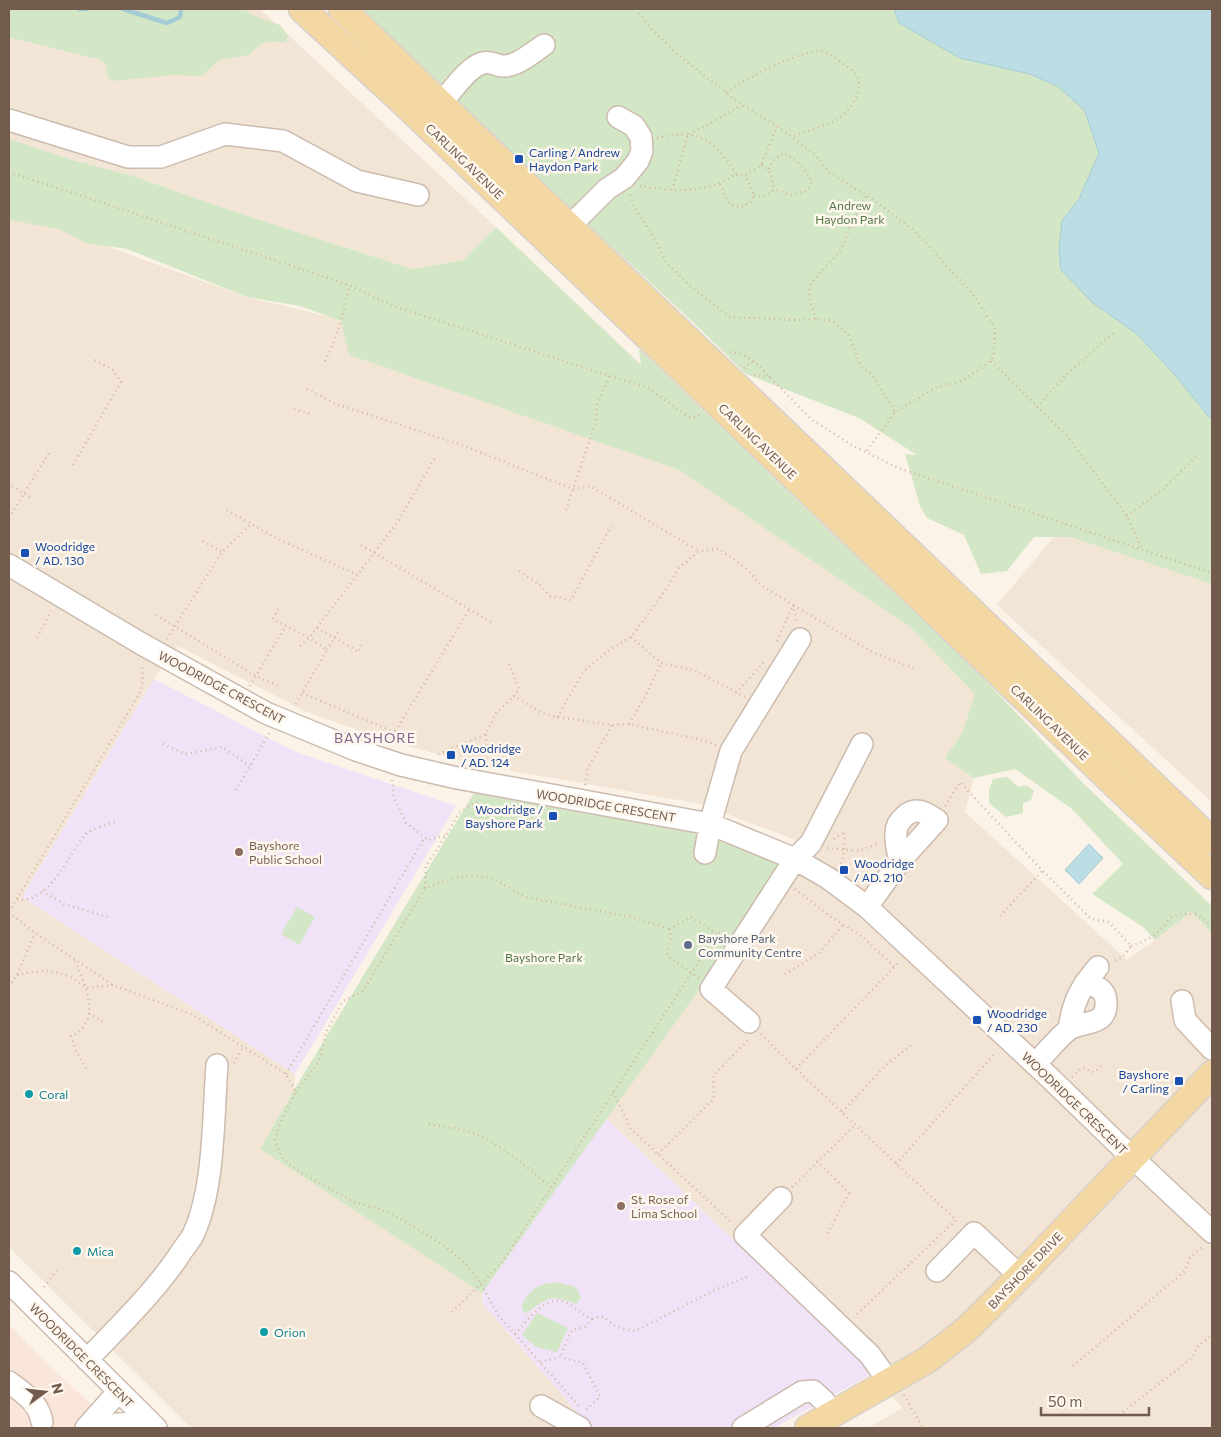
<svg xmlns="http://www.w3.org/2000/svg" width="1221" height="1437" font-family="Commissioner,sans-serif">
<style>
.residential{fill:#f2e5d6}
.commercial{fill:#fae5db}
.education{fill:#f0e3f7}
.green{fill:#d3e7c6}
.water{fill:#bcdde3;stroke:#a3ccd4}
.lines{fill:none;stroke-linecap:round;stroke-linejoin:round}
.stream{stroke:#a3ccd4;stroke-width:4.5}
.minor-casing{stroke:#ccbbae;stroke-width:24}
.major-casing{stroke:#d8d1cd;stroke-width:29}
.path{stroke:#d3b7a3;stroke-width:2.5;stroke-dasharray:1 4;stroke-linecap:butt}
.minor{stroke:#fff;stroke-width:21}
.major{stroke:#f4d8a4;stroke-width:26}
.transit-dot{fill:#1a4fb4;stroke:#fef7ed;stroke-width:2}
.education-dot{fill:#8d6e63;stroke:#fef7ed;stroke-width:2}
.service-dot{fill:#5c6f8a;stroke:#fef7ed;stroke-width:2}
.culture-dot{fill:#0f9aa8;stroke:#fef7ed;stroke-width:2}
.labels{text-anchor:middle;dominant-baseline:central;stroke-width:5;stroke-linejoin:round;paint-order:stroke}
.transit-label{font-size:12px;fill:#164399;stroke:#fef7ed;text-anchor:start}
.street-label{font-size:12px;fill:#725b4d;stroke:#fef7ed}
.park-label{font-size:12px;fill:#547846;stroke:#fef7ed}
.education-label{font-size:12px;fill:#785e54;stroke:#fef7ed;text-anchor:start}
.service-label{font-size:12px;fill:#4e5e75;stroke:#fef7ed;text-anchor:start}
.culture-label{font-size:12px;fill:#0d838f;stroke:#fef7ed;text-anchor:start}
.neighbourhood-label{font-size:14px;letter-spacing:1px;fill:#81658e;stroke:#fef7ed}
</style>
<rect width="100%" height="100%" fill="#fbf3e7"/>
<path class="residential" d="M9 9H260L496 227 463 260 412 269 232 211 130 175 76 161 9 139Z
M9 216 59 229 247 297 342 320 349 355 679 470 910 627 975 694 962 733 945 758 974 778 965 812 1127 960 1155 940 1191 912 1212 933V1428H868L902 1408 873 1373 606 1118 703 984 782 866 795 840 701 804 483 766 388 741 307 712 178 646 154 679 22 897 295 1074 294 1090 260 1149 482 1293 483 1304 591 1428H191L9 1247Z
M1057 533 1212 584V802L997 605Z"/>
<path class="commercial" d="M9 1325 49 1366 118 1428H9Z"/>
<path class="education" d="M154 679 296 752 456 806 295 1074 22 897Z
M606 1118 873 1373 774 1428H591L483 1304 482 1293Z"/>
<path class="green" d="M9 9H244L252 15 280 25 288 35 286 42H266L259 45 249 55 219 60 202 76 173 75 115 81 108 78 106 65 101 60 9 37Z
M357 9H894L899 23 960 58 1030 74 1059 87 1085 111 1099 153 1079 199 1062 221 1093 303 1136 333 1176 376 1208 416 1212 419V584L1070 537H1034L1007 571 981 574 964 535 927 518 920 506 905 454 917 455 859 418 746 374 697 326Z
M9 139 76 161 130 175 232 211 412 269 463 260 496 227 641 365 639 349 982 677 1084 784 1212 906V933L1191 912 1155 940 1143 927 1092 894 1123 864 1072 809 1015 769 974 778 945 758 962 733 975 694 910 627 679 470 349 355 341 321 300 306 247 297 127 249 86 243 59 229 9 220Z
M1007 777 1019 787 1027 785 1034 791 1031 800 1023 803V813L1006 817 989 803V790L993 779Z
M474 793 689 832 742 848 782 866 703 984 482 1293 260 1149 294 1090Z
M297 907 315 917 299 945 281 934Z
M556 1282 576 1287 581 1297 576 1304C548 1293 548 1299 525 1314L521 1307C529 1290 537 1284 556 1282Z
M537 1313 568 1328 557 1352 536 1347 522 1335Z"/>
<path class="water" d="M894 9H1212V419L1208 416 1176 376 1136 333 1093 303 1061 270 1059 249 1062 221 1079 199 1099 153 1085 111 1059 87 1030 74 960 58 899 23Z
M1089 844 1103 858 1079 884 1065 870Z"/>
<g class="lines">
<path class="stream" d="M79 9H86
M123 9 167 23 180 17 181 9"/>
<defs>
<path id="minor" d="M440 104C452 92 467 67 483 63 490 61 495 65 502 66 517 67 533 52 544 45
M9 120 128 157H161L225 134 283 141 357 181 418 195
M559 237 607 189 624 178 638 161 642 151 641 137 634 126 618 117
M9 565 140 643 266 713 356 750 401 765 457 778 710 824 795 859 828 878 867 907 1051 1079 1119 1145 1212 1232
M705 853 710 824 731 751 800 639
M867 907 900 861 937 820C926 813 916 806 905 816 899 821 896 826 896 833 895 842 898 853 900 861
M1182 1001 1185 1020 1212 1049
M749 1022 711 989 795 859 811 843 862 744
M1069 1029C1073 1002 1080 988 1098 967
M1035 1064C1046 1053 1056 1040 1068 1030 1081 1020 1108 1028 1106 1001 1105 988 1095 986 1085 983
M781 1198 745 1235 870 1355 889 1382
M937 1271 974 1233 1020 1276
M9 1282 156 1428
M87 1360C118 1327 152 1295 178 1257 182 1250 189 1242 193 1235 215 1188 213 1117 217 1065
M9 1382C23 1393 39 1402 42 1422
M541 1406 580 1428
M86 1428 119 1391
M108 1428 117 1424 150 1422
M743 1428 802 1392 813 1391 824 1401 832 1414"/>
<path id="major" d="M302 9 406 105 1128 797 1212 876
M342 9 1212 841
M808 1428 927 1360 967 1329 1020 1276 1212 1074"/>
</defs>
<use href="#minor" class="minor-casing"/>
<use href="#major" class="major-casing"/>
<path class="path" d="M636 9 649 26 678 55 742 105 777 126 814 154 830 173 872 199 912 229 933 250 945 265 961 281 978 301 987 317 995 327 994 353 991 361 962 381 937 387 895 412 866 452
M726 92C749 77 771 66 798 56 805 54 813 50 820 51 831 53 841 62 850 69 870 83 853 108 838 119 827 126 804 132 791 137
M689 134 707 125 742 105
M657 138C687 131 704 132 724 157 729 163 733 167 735 174
M769 169 772 161 783 153C795 157 806 170 812 182L807 191 790 195 774 189
M9 172 349 285 396 307 648 388 689 417 695 418 701 414
M720 184 729 204 741 207 750 203 754 195 745 176
M640 186C670 191 710 195 735 174L745 176 761 165 777 126
M672 190 688 134
M630 195 635 208 652 234 666 262 691 287 730 317 797 320 816 319 833 321 849 335 861 367 871 373 895 412
M754 195C764 198 768 196 774 189 772 177 772 171 761 165
M816 319 809 296 811 283 841 250 850 227 866 196
M730 352 744 355 755 362
M325 361C339 335 343 313 349 285
M991 361 1068 437 1127 516 1141 547
M744 368 751 362 756 363 811 419 850 444 898 468 1212 573
M754 375 770 377
M307 389 336 404 459 444 573 489 590 486 699 551
M1037 407 1066 375 1113 333
M294 409 313 415
M73 465 121 382 113 370 93 359
M12 486 33 499
M227 510 276 538 358 575
M566 510 596 421 597 405 610 375
M1127 516 1162 490 1198 455
M9 518 50 451
M203 541 222 552
M361 545 491 622
M519 571 540 585 550 596 571 600 611 526
M278 609 273 619 309 638 327 650 294 707
M156 615 256 676 279 686
M317 628 359 652 361 645
M631 637 661 663 696 671 745 697
M37 638 51 611
M167 639 222 552 251 524
M777 641 793 605 874 653 916 669
M300 646 309 638 397 523 435 458
M327 650 338 632
M509 664 519 689 514 696 542 713 557 717 612 725 629 724 702 740 716 745
M250 686 286 625
M302 693 416 741
M736 693 764 662
M557 717 584 671 608 651 631 637 667 588 679 568 699 551 719 549 746 568 761 585 793 605 797 623
M629 724 645 697 661 663
M163 744 186 754 222 747 250 766
M390 745 395 732 469 610
M438 754 486 734 496 713 514 696
M478 764 486 745V734
M392 780 394 797 406 823 428 840 446 835
M585 785 588 768 612 725
M236 790 270 732
M945 806 960 782 1037 865 1091 919 1109 922 1131 946 1123 957 1114 961
M834 839 844 831C845 844 846 854 839 866
M827 848 859 851 880 843
M425 888 426 866 447 834 459 813 478 801
M795 889 831 917 859 934 894 966
M42 891 64 904 111 918
M17 899C48 906 69 854 85 835 91 828 108 825 117 821
M9 912 35 933 113 985 193 1015 286 1074 296 1092 280 1123 275 1140 281 1156 295 1169 354 1202 389 1212 442 1244 464 1262 481 1284 498 1315 580 1407
M9 912 141 691 143 678 142 666
M1000 916 1043 870
M1131 946 1144 941 1155 935 1172 917 1180 914H1197L1212 926
M75 961C85 983 103 1023 71 1036L76 1051 86 1068
M785 974 819 953 843 925
M17 975C46 968 63 969 86 988L113 985
M699 978 669 957 667 953 671 940 670 929 691 917 717 934
M9 987 17 975 35 933
M89 1013 104 1023
M761 1034 796 1069 956 1220 854 1317
M234 1063 243 1047
M796 1069 900 961
M286 1074 425 837
M1072 1077 1082 1068H1085L1091 1072H1095L1101 1066
M9 1085 13 1086
M296 1092 319 1062 326 1032 343 1001 363 991 425 888 455 878 473 875 492 878 525 897 631 917 670 929
M613 1092 631 1129 732 1223
M842 1112 887 1064 914 1043
M429 1124C442 1127 455 1127 467 1131 500 1142 525 1166 551 1187
M658 1154 714 1099 713 1076 749 1039
M817 1161 849 1193 826 1236
M896 1164 996 1052
M792 1187 855 1125
M44 1287 57 1270
M452 1312 501 1264 717 934 727 930
M592 1319C608 1313 605 1322 618 1327 623 1329 629 1330 635 1331L717 1289 747 1277
M515 1334C527 1321 549 1290 569 1304 577 1309 583 1315 592 1319L585 1327 572 1330 560 1357
M540 1362 560 1357 583 1363 600 1397 585 1411
M1073 1366 1185 1271 1190 1258 1203 1246
M904 1395 923 1428
M1119 1415 1192 1358 1198 1346 1212 1335"/>
<use href="#minor" class="minor"/>
<use href="#major" class="major"/>
</g>
<g class="transit-dot">
<rect x="514" y="154" width="10" height="10" rx="2.5"/>
<rect x="20" y="548" width="10" height="10" rx="2.5"/>
<rect x="446" y="750" width="10" height="10" rx="2.5"/>
<rect x="548" y="811" width="10" height="10" rx="2.5"/>
<rect x="839" y="865" width="10" height="10" rx="2.5"/>
<rect x="972" y="1015" width="10" height="10" rx="2.5"/>
<rect x="1174" y="1076" width="10" height="10" rx="2.5"/>
</g>
<g class="education-dot">
<circle cx="239" cy="852" r="5"/>
<circle cx="621" cy="1206" r="5"/>
</g>
<circle class="service-dot" cx="688" cy="945" r="5"/>
<g class="culture-dot">
<circle cx="29" cy="1094" r="5"/>
<circle cx="77" cy="1251" r="5"/>
<circle cx="264" cy="1332" r="5"/>
</g>
<g class="labels">
<g class="transit-label">
<text x="529" y="152">Carling / Andrew<tspan x="529" dy="14">Haydon Park</tspan></text>
<text x="35" y="546">Woodridge<tspan x="35" dy="14">/ AD. 130</tspan></text>
<text x="461" y="748">Woodridge<tspan x="461" dy="14">/ AD. 124</tspan></text>
<text x="543" y="809" text-anchor="end">Woodridge /<tspan x="543" dy="14">Bayshore Park</tspan></text>
<text x="854" y="863">Woodridge<tspan x="854" dy="14">/ AD. 210</tspan></text>
<text x="987" y="1013">Woodridge<tspan x="987" dy="14">/ AD. 230</tspan></text>
<text x="1169" y="1074" text-anchor="end">Bayshore<tspan x="1169" dy="14">/ Carling</tspan></text>
</g>
<g class="street-label">
<text transform="translate(465 161) rotate(44)">CARLING AVENUE</text>
<text transform="translate(758 441) rotate(44)">CARLING AVENUE</text>
<text transform="translate(222 687) rotate(28)">WOODRIDGE CRESCENT</text>
<text transform="translate(1050 722) rotate(44)">CARLING AVENUE</text>
<text transform="translate(606 805) rotate(10)">WOODRIDGE CRESCENT</text>
<text transform="translate(1075 1103) rotate(44)">WOODRIDGE CRESCENT</text>
<text transform="translate(1025 1270) rotate(-46)">BAYSHORE DRIVE</text>
<text transform="translate(82 1355) rotate(45)">WOODRIDGE CRESCENT</text>
</g>
<g class="park-label">
<text x="850" y="205">Andrew<tspan x="850" dy="14">Haydon Park</tspan></text>
<text x="544" y="957">Bayshore Park</text>
</g>
<g class="education-label">
<text x="249" y="845">Bayshore<tspan x="249" dy="14">Public School</tspan></text>
<text x="631" y="1199">St. Rose of<tspan x="631" dy="14">Lima School</tspan></text>
</g>
<g class="service-label">
<text x="698" y="938">Bayshore Park<tspan x="698" dy="14">Community Centre</tspan></text>
</g>
<g class="culture-label">
<text x="39" y="1094">Coral</text>
<text x="87" y="1251">Mica</text>
<text x="274" y="1332">Orion</text>
</g>
<g class="neighbourhood-label">
<text x="375" y="737">BAYSHORE</text>
</g>
</g>
<rect width="1221" height="1437" fill="none" stroke="#725b4d" stroke-width="20"/>
<g transform="translate(45 1392) rotate(75)" stroke="#fef7ed" stroke-width="4" paint-order="stroke">
<path d="M0-4L9 19L0 12L-9 19Z" fill="#725b4d"/>
<text y="-8" font-size="14" font-weight="bold" text-anchor="middle" fill="#725b4d">N</text>
</g>
<path d="M1041 1407v8h108v-8" fill="none" stroke="#725b4d" stroke-width="2.5"/>
<text x="1048" y="1407" font-size="15" fill="#725b4d" stroke="#fef7ed" stroke-width="4" paint-order="stroke">50 m</text>
</svg>
